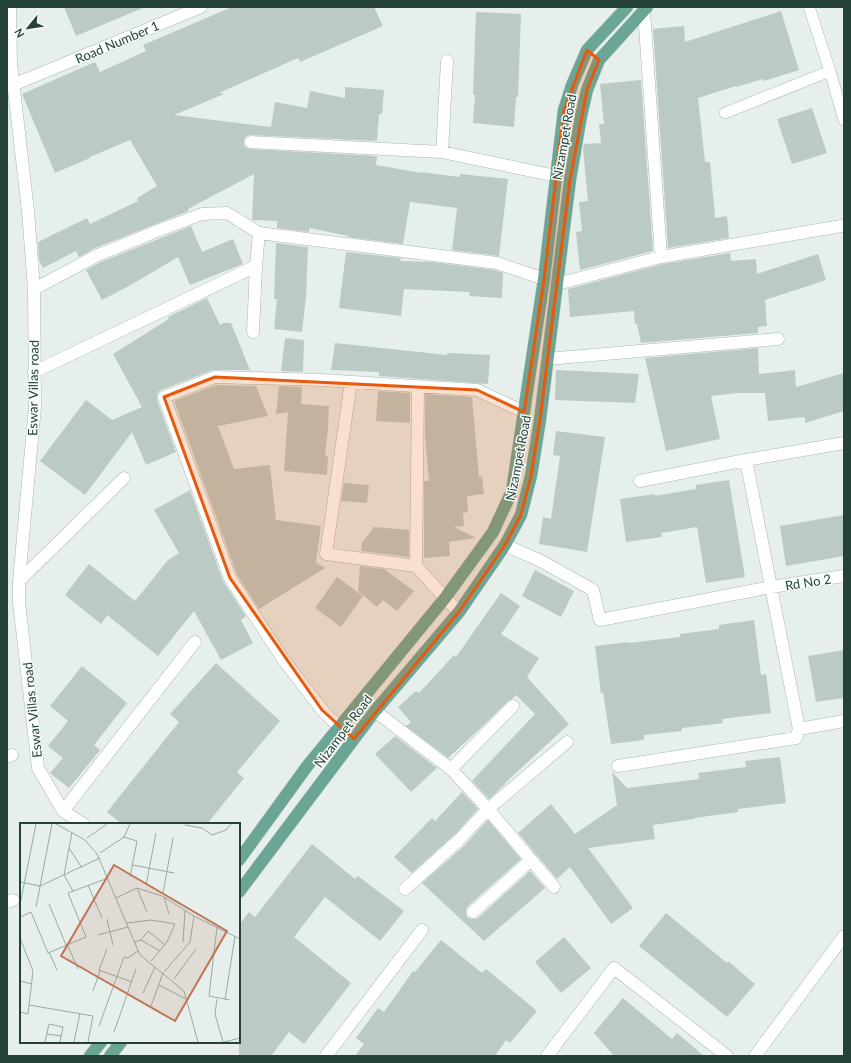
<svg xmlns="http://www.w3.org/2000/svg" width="851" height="1063" font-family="Lato,sans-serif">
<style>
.building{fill:#bbcac4}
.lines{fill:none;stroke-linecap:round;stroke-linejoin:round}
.lane-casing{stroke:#a8b8b2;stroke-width:12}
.street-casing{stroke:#a8b8b2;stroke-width:13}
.primary-casing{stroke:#c2cac8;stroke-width:13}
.lane{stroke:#fff;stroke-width:11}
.street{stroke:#fff;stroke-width:12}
.primary{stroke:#6aa596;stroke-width:12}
.marked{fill:#e8590c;fill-opacity:0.2;stroke:#e8590c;stroke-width:3;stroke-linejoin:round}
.labels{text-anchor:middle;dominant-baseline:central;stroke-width:3;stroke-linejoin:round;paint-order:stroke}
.street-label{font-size:13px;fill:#24423a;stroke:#f7fbf9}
.inset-road{fill:none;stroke:#98aaa4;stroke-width:1}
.view{fill:#c07456;fill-opacity:0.15;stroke:#c07456;stroke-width:2}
.inset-edge{fill:none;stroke:#24423a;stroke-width:2}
</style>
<rect width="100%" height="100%" fill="#e6efeb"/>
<path class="building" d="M64 7H145L76 36Z
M232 7H374L383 26 300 62 298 58 219 93 224 94 174 115 271 127 275 102 307 108 310 91 345 98V87L384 90 382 114H379L377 141 251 135H248L245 138 244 141V145L247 148 251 149 377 156 376 165 421 173V172L460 177V174L508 179 499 256 452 250 457 208 410 202 403 244 348 237V236L309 228V232L277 228V221L252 220 254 174 188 209 189 210 186 212 95 248 79 257 76 251 43 268 39 260 38 242 87 218 90 224 138 201 137 198 157 186 130 140 90 157V158L55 173 22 94 95 62 100 72 146 51 143 45Z
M781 11 799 70 764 81 763 79 736 87V86L698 98 705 162H710L715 218 727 216 729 238 668 248 653 29 684 26 685 42Z
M476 12 521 14 518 97H516L514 127 473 123 475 95H473Z
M641 80 653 251 580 270 576 232 582 231 579 202 588 201 583 148 584 144 601 143 599 124H604L600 84Z
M812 108 827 153 792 164 777 119Z
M191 226 202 252 233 239 243 264 190 285 178 257 129 286 102 300 86 270 101 262Z
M276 243 308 247 306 296 302 332 274 329 277 299H274Z
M346 252 401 258 400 261 432 262 495 270 503 273 502 298 469 296 470 292 404 289 401 316 339 308Z
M730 253 731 261 756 259 757 274 818 254 826 280 765 300 767 326 758 327V333L641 343 637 324H635L634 311 570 317 568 289 663 264Z
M207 298 220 325 223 323H231L250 370H213L161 390 158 392 157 395V400L176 452 146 465 132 432 85 495 40 461 86 400 112 420 142 407 113 354 169 319 168 317Z
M285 338 304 340 303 372 281 371Z
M335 343 447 355V353L490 355 488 384 379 376V372L331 370Z
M758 348 759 374 795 370 796 387 844 373V411L805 423V417L768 421 765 393H738L711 396 720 439 666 451 645 358Z
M556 370 639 374 635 403 555 400Z
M216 385 256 386 268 416 218 426 234 469 270 465 276 520 321 526 316 562 325 568 259 609 237 575 174 401Z
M279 386 302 387 301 404 329 406 328 429 325 456H328L327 475 284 471 288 412 276 414Z
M378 391 410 393V423L376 421Z
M425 394 472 397 479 477 482 476 484 494 467 496 468 512 463 513 464 526 454 527 476 538 449 542 450 556 424 558V481H429L425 437Z
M556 431 605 437 587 552 539 544 543 517 551 519 560 456 553 455Z
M729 480 745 577 706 583 697 527 661 533 662 537 626 542 620 499 655 494V496L696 489V485Z
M344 483 369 485 367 503 341 501Z
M190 490 223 581 246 616 241 620 253 643 221 660 194 611 158 656 107 615 101 624 65 595 89 564 135 601 168 560 179 553 154 510Z
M844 515V556L786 566 780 526Z
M374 527 409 530V557L361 551 362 543Z
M360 566 384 569 414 591 397 611 383 600 377 607 358 591Z
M535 570 574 591 561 617 522 596Z
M337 577 363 596 341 627 315 608Z
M501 593 520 606 501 634 539 658 527 677 569 724 505 783V784L489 799 472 781 535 714 516 695 512 699 508 701 485 724 448 758 406 726 411 722 398 707 416 691 419 693 454 655 456 657Z
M754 620 761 675 766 674 771 713 722 719 723 723 682 728V731L644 735V740L611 744 603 692 601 694 595 646 628 642 629 643 680 637V634L719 629V625Z
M844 650V698L816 702 808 656Z
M216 663 280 721 237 772 244 778 207 824H122L107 812 179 722 170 714Z
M82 666 127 703 94 745 100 750 69 788 50 773 63 758 48 746 68 721 50 706Z
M395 736 437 768 411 792 375 754Z
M780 757 786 803 738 809V812L694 818V819L653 825 655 839 588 848 633 908 611 924 570 867 557 879 518 833 551 804 575 834 617 805 612 772 627 788 699 779 698 773 746 767 745 761Z
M462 792 478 809 454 835 412 873 394 857 432 818 435 821Z
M488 820 521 859 468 906 466 910V913L467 917 471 919H475L478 918 530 871 545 888 484 941 422 883 464 846Z
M312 844 355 879 358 876 404 911 380 941 325 897 294 937 351 983 304 1044 289 1032 271 1056H239V925L249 912 255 917Z
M666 913 727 963 728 961 755 984 727 1017 639 946Z
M564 937 591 968 561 993 535 962Z
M441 940 482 973 486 969 537 1011 510 1043 506 1040 495 1056H355L364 1044 356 1038 378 1008 384 1012 413 971 415 972Z
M623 998 672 1039 677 1033 704 1056H614L594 1033Z"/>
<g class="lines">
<defs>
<path id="lane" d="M809 7 830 71 844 120
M725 113 830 71"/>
<path id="street" d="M10 7 11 64 28 211 34 289 35 406 19 581V602L38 768 63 811 195 642
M644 11 661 257
M13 85 201 7
M251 142 442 152 556 176
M442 152 447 61
M557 284 661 257 841 226
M34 289 98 255 157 231 202 214 227 213 259 233 497 263 544 279
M253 332 256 266 259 233
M547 359 778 339
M34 372 256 266
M351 382 326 554 416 566 445 598 459 612
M640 481 746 460 844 443
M505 545 541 561 593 590 600 620 771 587 844 576
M416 566 418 387
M19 581 124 478
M375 711 451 769 488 809 554 887
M799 729 844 721
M354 739 339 727 322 710 283 659 230 578 164 397 215 377 321 380 477 390 524 412
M7 757 12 755
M618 766 796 738 799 729 746 460
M451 769 513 706
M63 811 83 824
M405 889 459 840 488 809 567 742
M7 902 13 900
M473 912 531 860
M326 1056 422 930
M547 1056 614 968 727 1056
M755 1056 844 936"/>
<path id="primary" d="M239 860 308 765 445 598 493 532 512 491 544 279 564 110 572 85 587 50 627 7
M239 892 375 711 459 612 505 545 521 515 531 476 540 420 570 180 581 116 587 90 599 60 647 7
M90 1056 101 1042
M110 1056 121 1042"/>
</defs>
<use href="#lane" class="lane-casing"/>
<use href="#street" class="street-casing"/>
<use href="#primary" class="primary-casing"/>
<use href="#lane" class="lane"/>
<use href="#street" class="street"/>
<use href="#primary" class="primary"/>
</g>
<path class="marked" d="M587 50 599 60 587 90 570 180 540 420 531 476 521 515 505 545 459 612 354 739 322 710 230 578 164 397 215 377 477 390 524 412 544 279 564 110Z"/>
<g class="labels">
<g class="street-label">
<text transform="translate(117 42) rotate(-23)">Road Number 1</text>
<text transform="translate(564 137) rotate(-80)">Nizampet Road</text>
<text transform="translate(33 388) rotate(-89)">Eswar Villas road</text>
<text transform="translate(518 458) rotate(-79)">Nizampet Road</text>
<text transform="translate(808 582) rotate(-9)">Rd No 2</text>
<text transform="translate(32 710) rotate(-96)">Eswar Villas road</text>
<text transform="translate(343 731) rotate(-53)">Nizampet Road</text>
</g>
</g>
<g transform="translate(20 823)">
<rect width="220" height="220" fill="#e6efeb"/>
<path class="inset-road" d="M36 1 65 17 77 31 120 132 164 168 178 219M165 2 182 5 192 12 206 7 211 1M52 9 44 52 53 68M104 14 117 18 110 54M67 15 87 1M49 25 62 45M80 30 104 14 110 1M113 42 154 50M0 59 20 63 80 35M68 62 82 95M126 62 136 10M143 70 153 15M144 74 149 91M96 75 117 65M29 81 46 122M0 82 16 1M16 84 32 1M127 89 117 65 142 73 174 93 220 116M0 94 11 89 28 130 66 114 48 70 88 55M87 96 93 122M107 100 131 97 155 101 147 119 131 138M197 104 189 173 210 177M78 112 108 104M0 115 13 148 8 191 0 189M121 117 140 128M114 119 121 117 128 108 145 122M163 119 165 88M47 121 58 146M87 126 79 147 112 159M29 129 37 147M144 149 170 119 174 93M154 156 176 126M0 158 12 161M139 162 166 176M73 168 80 148M123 170 135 144M220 173V203M197 176 195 191 203 219M205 177 215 113M9 182 73 193 68 219M131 183 143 150M79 203 104 134 108 135 118 128M94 209 116 146M26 211 42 213M25 219 29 201 43 204 40 219M54 219 60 190M204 219 220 215"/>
<path class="view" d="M94 42 207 108 155 198 41 133Z"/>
<rect width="220" height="220" class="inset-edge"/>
</g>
<rect width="851" height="1063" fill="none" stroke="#24423a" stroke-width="16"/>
<g transform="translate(28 28) rotate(240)" stroke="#f7fbf9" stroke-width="3" paint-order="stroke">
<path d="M0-3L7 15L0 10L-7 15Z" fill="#24423a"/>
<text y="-6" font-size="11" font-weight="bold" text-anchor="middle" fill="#24423a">N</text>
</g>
</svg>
